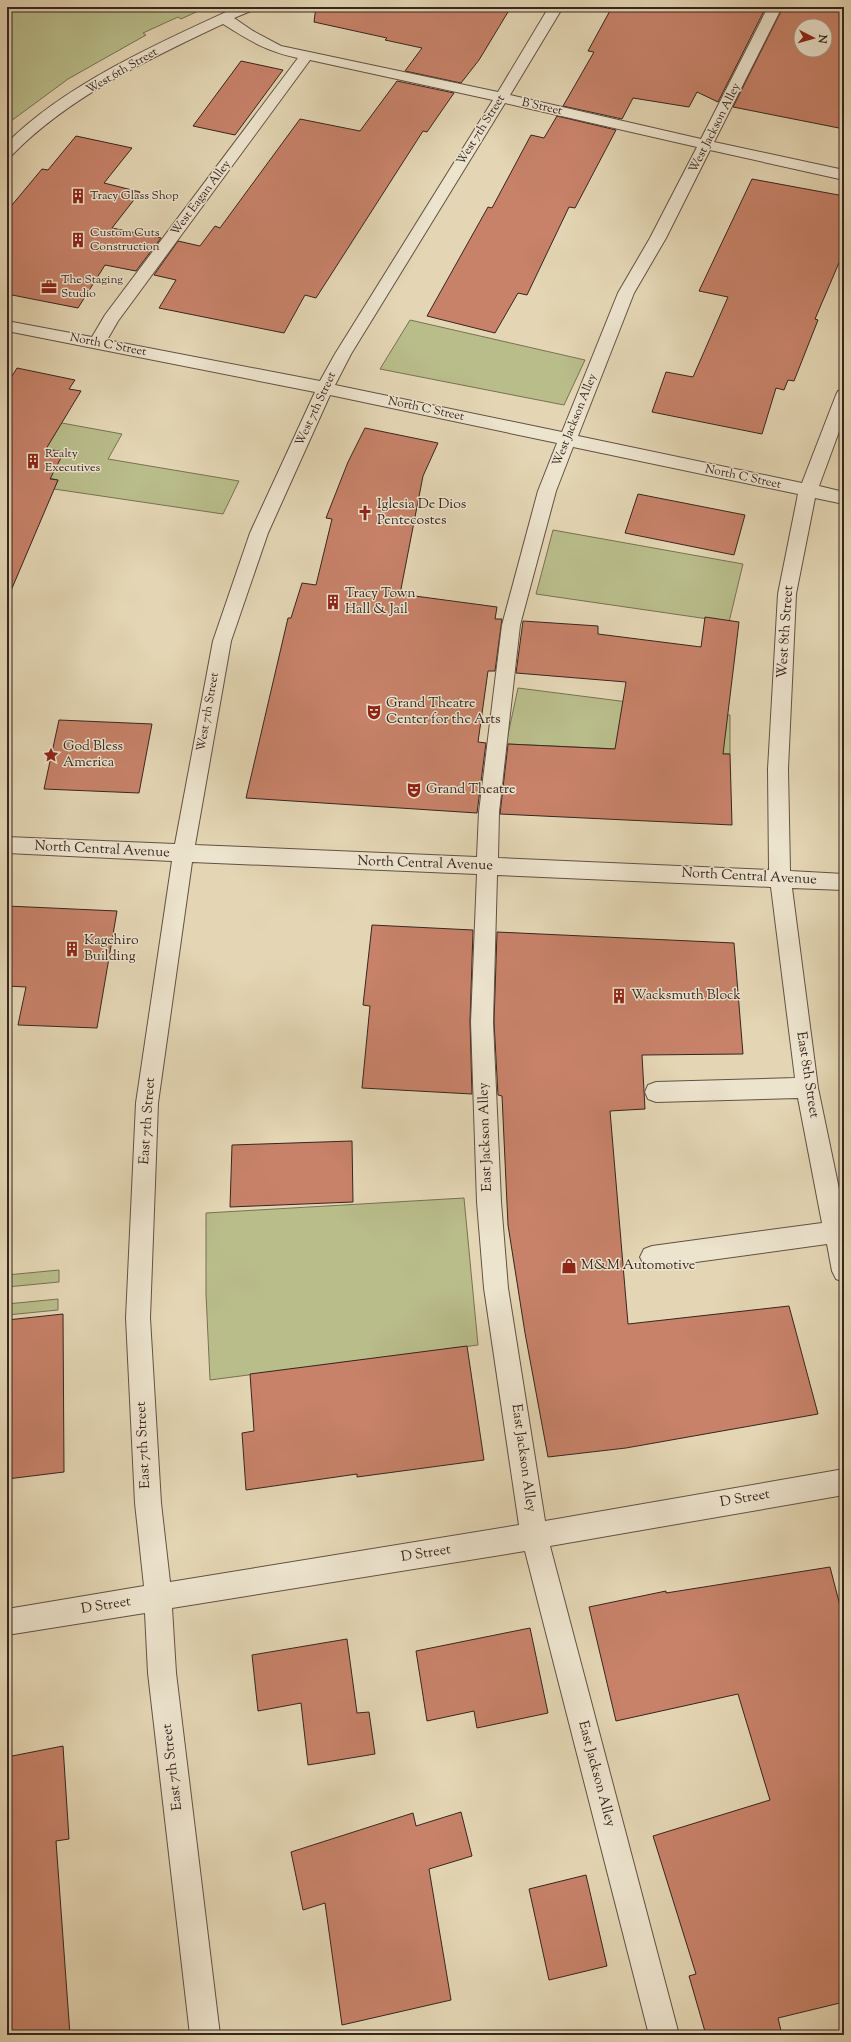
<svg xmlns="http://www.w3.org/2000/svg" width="851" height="2042" font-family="'Sorts Mill Goudy',serif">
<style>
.green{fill:#b8bd8a;stroke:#787154}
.building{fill:#c78269;stroke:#37251f;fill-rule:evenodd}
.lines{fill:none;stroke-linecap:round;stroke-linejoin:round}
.minor-casing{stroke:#625144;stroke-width:2}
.minor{fill:#ede4ce;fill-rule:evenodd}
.labels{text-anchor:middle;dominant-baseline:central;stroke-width:3;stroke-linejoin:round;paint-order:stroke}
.far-street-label{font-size:12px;fill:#37251f;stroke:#ede4ce}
.far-poi-label{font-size:12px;fill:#37251f;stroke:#ede4ce;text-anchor:start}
.poi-label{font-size:14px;fill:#37251f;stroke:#ede4ce;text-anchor:start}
.street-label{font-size:14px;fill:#37251f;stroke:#ede4ce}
</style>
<rect width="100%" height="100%" fill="#e4d6b4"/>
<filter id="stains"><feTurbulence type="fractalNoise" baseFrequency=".005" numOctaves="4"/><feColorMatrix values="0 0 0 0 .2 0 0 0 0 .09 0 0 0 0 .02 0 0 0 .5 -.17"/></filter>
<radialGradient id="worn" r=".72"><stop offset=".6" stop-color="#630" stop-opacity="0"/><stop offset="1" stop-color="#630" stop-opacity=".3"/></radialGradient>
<path class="green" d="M7 7H207L181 19 178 17 143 33 146 35 68 79 7 124Z
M410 320 585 360 564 405 380 369Z
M7 413 122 434 108 459 239 481 223 514 54 489 58 480 50 478 7 443Z
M553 530 743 564 729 622 536 594Z
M518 688 730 715V754L506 744Z
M464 1198 478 1345 210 1380 206 1294V1213Z
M59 1270V1282L7 1287V1275Z
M58 1299V1310L7 1315V1304Z"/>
<path class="building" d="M316 7H511L479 60 461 83 405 71 422 48 385 40 387 38 314 22Z
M612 7H766L718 102 697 92 689 107 633 98 622 119 563 106 594 52 588 51Z
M783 7H844V129L733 107ZM801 26H825V50H801Z
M241 61 283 70 235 135 193 126Z
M397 81 454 93 427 132 423 131 316 298 305 295 284 333 159 308 176 280 154 275 178 241 200 246 215 226 220 228 300 119 360 131Z
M557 116 616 130 575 208 569 207 527 295 518 293 495 333 427 316 488 207 492 208 531 135 544 138Z
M76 136 132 148 104 183 140 192 112 228 161 238 136 271 105 265 78 308 7 294V211L42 169 48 170Z
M752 179 844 196V251L815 319 818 320 794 381 788 380 784 390 776 388 762 434 652 412 666 372 693 377 728 297 699 291Z
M17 368 75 380 69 389 81 391 46 449 64 452 50 479 58 480 7 600V384Z
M365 428 438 443 423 476 400 594 497 607 495 619H502L495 671H488L478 742 486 743 477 813 246 798 288 618H291L302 583 316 585 332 519 326 518 348 462Z
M638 494 745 515 734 555 625 533Z
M705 617 739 622 723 754H730L732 825 500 814 508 744 615 749 626 682 516 673 523 621 598 626V634L701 647Z
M59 720 152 724 139 793 44 789Z
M7 906 117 911 97 1028 18 1025 26 987 7 986Z
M372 925 473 930 470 1022 472 1094 362 1088 370 1006 363 1005Z
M497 932 734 943 743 1054 642 1055 645 1109 610 1111 628 1324 789 1306 818 1414 626 1448 548 1457 525 1333 508 1225 502 1096 498 1095 494 1022Z
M352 1141 353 1202 230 1207 232 1145Z
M63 1314 64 1472 7 1479V1320Z
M467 1346 484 1460 357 1477V1474L246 1490 242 1433 254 1431 250 1374Z
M830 1567 844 1621V2002L778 2018 782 2035H706L689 1976 696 1974 653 1836 770 1800 738 1694 616 1721 589 1607 666 1591V1593Z
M530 1628 548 1713 477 1728 474 1711 427 1721 416 1651Z
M347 1639 357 1713 369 1712 375 1754 308 1765 301 1703 258 1711 252 1655Z
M63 1746 69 1839 56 1841 70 2035H7V1757Z
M461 1812 472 1856 429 1869 451 2000 342 2025 325 1903 303 1910 291 1852 413 1813 416 1826Z
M586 1875 607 1966 549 1980 529 1889Z"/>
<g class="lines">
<defs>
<path id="minor" d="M237 7H255L253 10 234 18 253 31 281 46 498 92 549 7H563L510 95 701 139 768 7H782L714 142 844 170V180L710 150 666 238 634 293 578 436 802 483 836 395 838 391 844 389V418L819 486 844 492V504L815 498 796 594 788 769 790 871 844 874V890L792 888 818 1088 844 1213V1282L836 1279 832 1271 827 1244 652 1268 644 1265 640 1257 644 1249 652 1246 822 1223 798 1098 656 1102 648 1099 645 1092 648 1085 656 1082 795 1078 771 887 497 875 493 1022 501 1202 508 1288 545 1521 844 1469V1495L550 1546 679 2035H649L525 1551 172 1608 176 1673 220 2035H190L148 1673 145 1613 7 1635V1609L144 1586 135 1503 126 1318 136 1103 172 861 7 853V837L175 844 213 641 250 533 315 392 7 331V321L92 337 105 315 298 58C266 51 250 41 223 24 149 59 70 96 12 155L7 157V143C64 85 162 41 237 7ZM310 60 493 100 335 354 320 381 107 340 118 321ZM505 103 697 147 650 238 618 293 562 432 335 385 351 354ZM330 395 557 443 538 491 502 625 479 812 477 857 195 845 231 641 268 533ZM573 447 798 494 778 594 768 769 769 870 498 858 499 812 520 625 556 491ZM192 862 477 874 471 1022 477 1202 484 1288 519 1525 170 1582 161 1503 150 1318 158 1103Z"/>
</defs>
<use href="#minor" class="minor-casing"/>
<use href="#minor" class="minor"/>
</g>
<defs>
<symbol id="building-bare" viewBox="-9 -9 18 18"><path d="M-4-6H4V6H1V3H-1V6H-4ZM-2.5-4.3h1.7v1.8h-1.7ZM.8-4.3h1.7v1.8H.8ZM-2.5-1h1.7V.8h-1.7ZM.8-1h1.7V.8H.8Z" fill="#8f2418" stroke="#ede4ce" stroke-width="2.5" paint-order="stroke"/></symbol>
<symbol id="office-bare" viewBox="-9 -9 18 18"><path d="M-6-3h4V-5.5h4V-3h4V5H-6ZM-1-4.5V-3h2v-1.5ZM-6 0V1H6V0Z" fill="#8f2418" stroke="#ede4ce" stroke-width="2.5" paint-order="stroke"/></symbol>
<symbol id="church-bare" viewBox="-9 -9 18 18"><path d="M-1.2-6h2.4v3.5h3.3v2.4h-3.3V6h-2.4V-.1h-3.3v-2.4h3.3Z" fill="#8f2418" stroke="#ede4ce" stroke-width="2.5" paint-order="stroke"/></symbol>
<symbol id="theatre-bare" viewBox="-9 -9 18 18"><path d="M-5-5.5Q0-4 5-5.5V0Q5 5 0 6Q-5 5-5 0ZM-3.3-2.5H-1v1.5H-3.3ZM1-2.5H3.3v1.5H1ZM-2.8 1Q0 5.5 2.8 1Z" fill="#8f2418" stroke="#ede4ce" stroke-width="2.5" paint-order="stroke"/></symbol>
<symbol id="sight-bare" viewBox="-9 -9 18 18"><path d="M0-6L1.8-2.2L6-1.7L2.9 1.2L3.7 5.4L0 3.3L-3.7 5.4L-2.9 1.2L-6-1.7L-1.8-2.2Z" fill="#8f2418" stroke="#ede4ce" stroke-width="2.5" paint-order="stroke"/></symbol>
<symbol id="shop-bare" viewBox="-9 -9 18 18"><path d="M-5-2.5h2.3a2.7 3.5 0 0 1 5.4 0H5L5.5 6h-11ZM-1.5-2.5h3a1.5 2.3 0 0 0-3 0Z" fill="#8f2418" stroke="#ede4ce" stroke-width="2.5" paint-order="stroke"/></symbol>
</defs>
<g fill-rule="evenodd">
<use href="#building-bare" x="67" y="185" width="22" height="22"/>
<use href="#building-bare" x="67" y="229" width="22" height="22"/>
<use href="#office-bare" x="38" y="276" width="22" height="22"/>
<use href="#building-bare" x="22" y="450" width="22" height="22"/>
<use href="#church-bare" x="354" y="502" width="22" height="22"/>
<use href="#building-bare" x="322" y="591" width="22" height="22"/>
<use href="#theatre-bare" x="363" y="701" width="22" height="22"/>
<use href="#sight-bare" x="40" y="744" width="22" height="22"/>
<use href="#theatre-bare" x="403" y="779" width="22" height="22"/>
<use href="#building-bare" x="61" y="938" width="22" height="22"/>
<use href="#building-bare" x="608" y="985" width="22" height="22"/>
<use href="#shop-bare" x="558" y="1255" width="22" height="22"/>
</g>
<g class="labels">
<g class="far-street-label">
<text transform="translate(122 71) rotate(-30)">West 6th Street</text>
<text transform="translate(542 107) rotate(13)">B Street</text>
<text transform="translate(715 128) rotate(-63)">West Jackson Alley</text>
<text transform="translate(481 130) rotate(-58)">West 7th Street</text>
<text transform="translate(201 198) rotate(-53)">West Eagan Alley</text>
<text transform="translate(108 345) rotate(11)">North C Street</text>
<text transform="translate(316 409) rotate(-65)">West 7th Street</text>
<text transform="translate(426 409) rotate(12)">North C Street</text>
<text transform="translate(575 420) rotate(-68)">West Jackson Alley</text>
<text transform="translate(743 477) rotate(12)">North C Street</text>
<text transform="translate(208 712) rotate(-80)">West 7th Street</text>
</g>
<g class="far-poi-label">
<text x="90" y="196">Tracy Glass Shop</text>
<text x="90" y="233">Custom Cuts<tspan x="90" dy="14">Construction</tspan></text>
<text x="61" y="280">The Staging<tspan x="61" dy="14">Studio</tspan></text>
<text x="45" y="454">Realty<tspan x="45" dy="14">Executives</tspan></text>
</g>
<g class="poi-label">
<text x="377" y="505">Iglesia De Dios<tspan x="377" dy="16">Pentecostes</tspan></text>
<text x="345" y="594">Tracy Town<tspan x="345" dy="16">Hall &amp; Jail</tspan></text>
<text x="386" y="704">Grand Theatre<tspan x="386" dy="16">Center for the Arts</tspan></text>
<text x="63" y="747">God Bless<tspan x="63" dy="16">America</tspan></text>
<text x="426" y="790">Grand Theatre</text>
<text x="84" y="941">Kagehiro<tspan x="84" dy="16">Building</tspan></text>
<text x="631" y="996">Wacksmuth Block</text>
<text x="581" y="1266">M&amp;M Automotive</text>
</g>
<g class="street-label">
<text transform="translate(786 632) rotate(-86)">West 8th Street</text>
<text transform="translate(102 850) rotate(3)">North Central Avenue</text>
<text transform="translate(425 864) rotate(2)">North Central Avenue</text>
<text transform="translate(749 877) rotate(3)">North Central Avenue</text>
<text transform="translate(807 1075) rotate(81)">East 8th Street</text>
<text transform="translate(148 1121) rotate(-86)">East 7th Street</text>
<text transform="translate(486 1137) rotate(-92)">East Jackson Alley</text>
<text transform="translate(144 1445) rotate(-93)">East 7th Street</text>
<text transform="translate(523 1458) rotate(82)">East Jackson Alley</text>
<text transform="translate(745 1499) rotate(-10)">D Street</text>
<text transform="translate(426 1554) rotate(-9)">D Street</text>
<text transform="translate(106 1606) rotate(-9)">D Street</text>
<text transform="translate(173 1767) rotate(-97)">East 7th Street</text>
<text transform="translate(596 1774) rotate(75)">East Jackson Alley</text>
</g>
</g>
<rect width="851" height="2042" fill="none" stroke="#e4d6b4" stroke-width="24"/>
<rect x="8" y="8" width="835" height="2026" fill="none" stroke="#37251f" stroke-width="2"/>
<rect x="12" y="12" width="827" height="2018" fill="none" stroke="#37251f"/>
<g transform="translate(813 38) rotate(96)"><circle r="19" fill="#ede4ce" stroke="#a49888"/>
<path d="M0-3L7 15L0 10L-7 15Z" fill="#8f2418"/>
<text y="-6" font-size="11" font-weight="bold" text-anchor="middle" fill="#37251f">N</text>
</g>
<rect width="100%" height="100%" filter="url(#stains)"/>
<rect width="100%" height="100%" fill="url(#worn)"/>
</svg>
